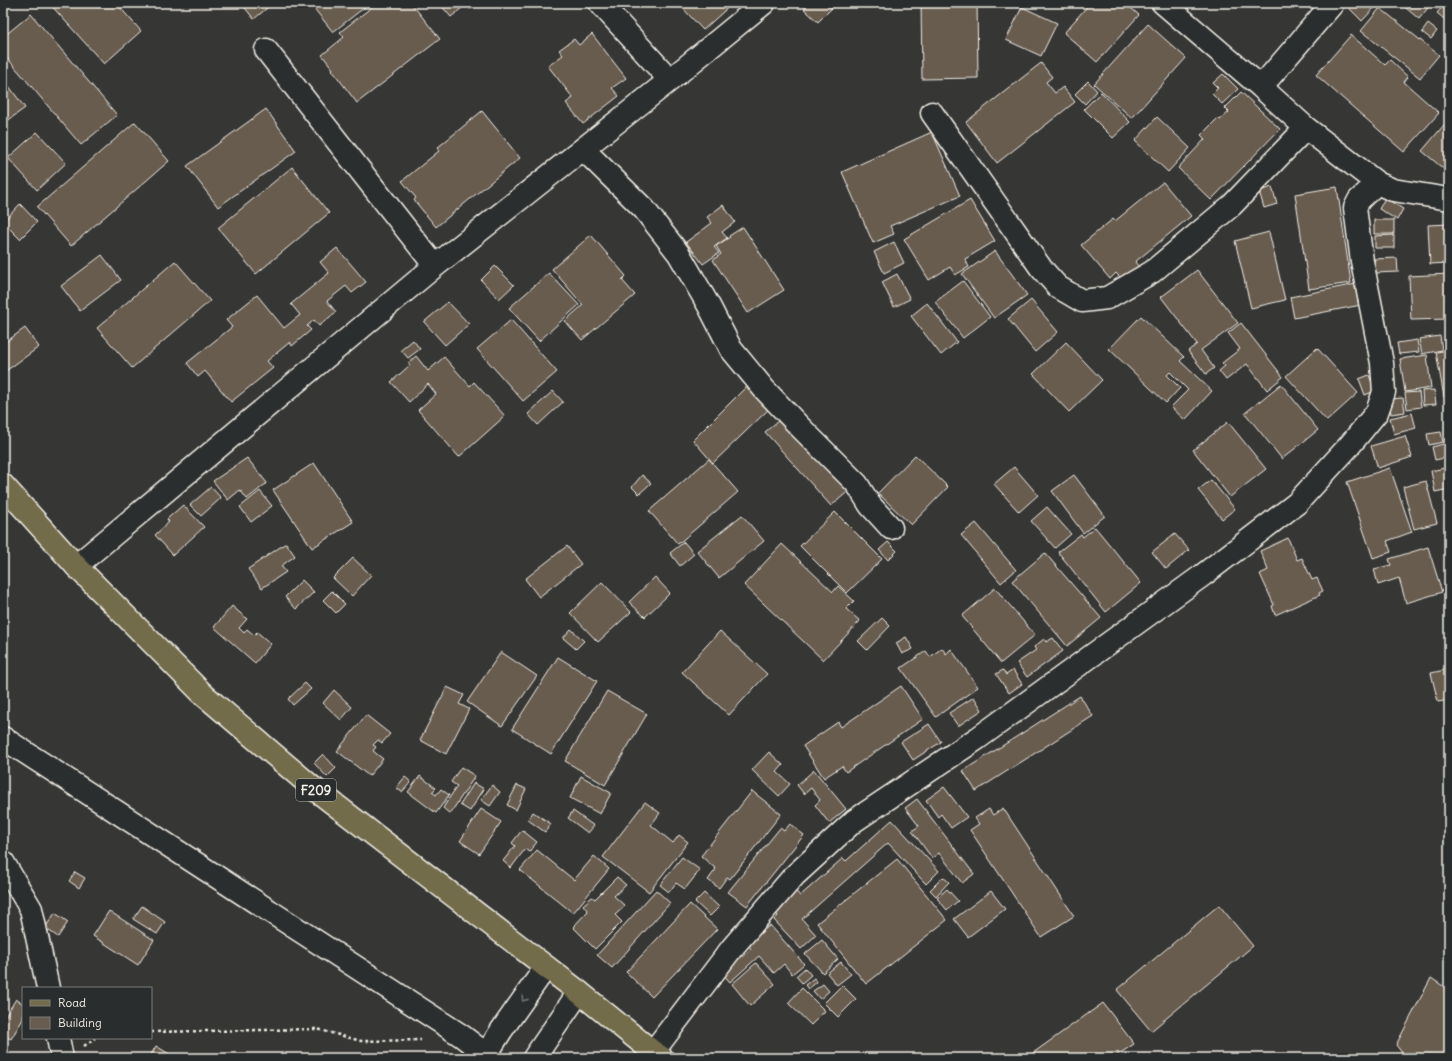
<svg xmlns="http://www.w3.org/2000/svg" width="1452" height="1061" font-family="Delius,sans-serif">
<style>
.building{fill:#685b4f;stroke:#f4f1e8}
.lines{fill:none;stroke-linecap:round;stroke-linejoin:round}
.minor-casing{stroke:#f4f1e8;stroke-width:25}
.primary-casing{stroke:#f4f1e8;stroke-width:25}
.path{stroke:#f4f1e8;stroke-width:2.5;stroke-dasharray:3 3;stroke-linecap:butt}
.minor{stroke:#2a2d2e;stroke-width:22}
.primary{stroke:#736c4b;stroke-width:22}
.oneway{stroke:#71726f}
.labels{text-anchor:middle;dominant-baseline:central;stroke-width:3;stroke-linejoin:round;paint-order:stroke}
.shield{fill:#2a2d2e;stroke:#b7b6b0;stroke-width:1}
.shield-label{font-size:13px;font-weight:bold;fill:#f4f1e8}
</style>
<rect width="100%" height="100%" fill="#363635"/>
<filter id="ink" filterUnits="userSpaceOnUse"><feTurbulence type="fractalNoise" baseFrequency=".025" numOctaves="2"/><feDisplacementMap in="SourceGraphic" scale="8" xChannelSelector="R" yChannelSelector="G"/><feConvolveMatrix kernelMatrix="1 2 1 2 8 2 1 2 1" color-interpolation-filters="sRGB"/></filter>
<g filter="url(#ink)">
<path class="building" d="M49 3H116L141 31 104 64Z
M241 3H273L254 19Z
M316 3H370L333 32 312 6Z
M377 3H411L440 39 357 103 332 70 333 69 322 55 344 37 340 32Z
M439 3H459L463 7 451 17Z
M465 3H478L470 9Z
M678 3H733L703 30Z
M810 3H827L832 8 818 22 804 9Z
M921 3H977L978 78 922 79Z
M1090 3H1125L1139 15 1097 62 1064 33Z
M1352 3H1379L1362 21 1348 7Z
M1400 3H1443L1437 9 1431 4 1419 19Z
M1446 3H1449V23L1437 13Z
M1022 7 1057 23 1041 56 1006 40Z
M1380 8 1439 55 1420 78 1361 31Z
M31 14 117 115 81 145 3 53V37Z
M1148 24 1186 58 1132 118 1094 84Z
M1428 24 1437 31 1431 39 1422 32Z
M592 34 626 78 612 88 619 96 583 124 566 103 573 98 548 66 563 55 559 50 574 39 579 45Z
M1351 35 1385 65 1390 60 1408 77 1404 82 1439 113 1404 152 1316 75Z
M1041 63 1052 77 1046 82 1055 93 1063 87 1075 102 997 163 966 122Z
M1223 74 1238 89 1222 104 1212 94 1218 88 1213 83Z
M3 78 25 108 3 124Z
M1088 81 1097 91 1085 104 1075 94Z
M1101 92 1130 122 1113 138 1084 109Z
M1241 92 1280 129 1211 200 1178 168 1205 139 1201 135 1218 118 1220 120 1229 112 1225 108Z
M266 109 296 151 218 207 187 166Z
M482 111 520 158 436 227 414 200 416 198 402 181 439 151 437 148Z
M1157 117 1190 148 1168 172 1135 141Z
M1449 119V166L1445 170 1422 151Z
M135 122 169 161 71 246 37 207Z
M37 132 66 163 37 190 8 158Z
M932 132 960 196 890 226 894 234 873 243 842 172Z
M292 167 329 213 256 274 218 228Z
M1163 182 1191 216 1135 262 1139 267 1123 281 1116 273 1110 279 1081 245 1113 219 1115 221Z
M1272 187 1277 204 1264 208 1259 191Z
M1337 187 1351 283 1309 289 1295 194Z
M1385 198 1403 209 1397 220 1379 209Z
M970 200 995 241 965 259 969 267 955 275 950 267 929 280 904 239Z
M20 204 37 222 20 239 3 222Z
M723 205 735 222 722 232 727 238 714 247 719 253 703 264 686 242 712 223 707 217Z
M1374 220H1394V234H1374Z
M1449 224V263L1430 264 1428 225Z
M743 227 784 290 748 313 713 260 721 254 716 246 730 237 729 236Z
M1269 232 1285 300 1251 308 1235 241Z
M591 235 626 276 622 280 635 295 582 340 565 321 583 305 552 269Z
M1394 235V248H1375V236Z
M894 242 904 263 884 273 874 252Z
M337 248 366 282 352 293 346 286 327 301 336 312 319 326 314 320 307 326 311 330 292 346 290 342 267 361 273 368 231 402 205 371 198 377 187 363 232 327 226 320 257 295 284 328 300 315 291 304 329 273 320 262Z
M995 251 1027 295 994 318 962 274Z
M102 255 121 280 80 311 61 286Z
M1397 258 1398 272 1375 273 1374 259Z
M175 261 210 301 132 368 97 328Z
M495 266 514 285 499 299 481 280Z
M1197 270 1238 323 1201 350 1214 368 1206 374 1188 351 1197 344 1161 297Z
M549 273 579 305 539 341 509 308Z
M897 274 910 299 894 307 882 282Z
M1449 274V319L1411 320 1409 276Z
M963 281 990 317 963 338 935 302Z
M1356 284 1361 305 1294 318 1290 297Z
M1031 300 1058 332 1035 352 1008 319Z
M448 302 469 324 445 345 424 322Z
M927 303 957 342 941 355 911 316Z
M1141 316 1184 357 1180 361 1212 391 1185 420 1171 407 1188 390 1170 372 1167 375 1180 388 1166 403 1109 349Z
M511 320 557 372 523 401 477 349Z
M1241 323 1283 377 1267 390 1247 364 1226 380 1219 371 1225 366 1222 363 1240 349 1228 333Z
M25 328 39 347 3 373V344Z
M1440 336 1442 350 1422 354 1419 339Z
M413 340 420 349 408 358 401 350Z
M1417 340 1419 352 1399 354 1397 343Z
M1066 342 1102 380 1069 412 1033 374Z
M1317 348 1358 393 1327 421 1286 376Z
M1449 350V396L1444 397 1436 352Z
M1427 355 1431 388 1405 392 1400 359Z
M416 356 428 371 444 357 470 386 474 382 505 416 459 457 418 410 436 394 428 384 409 402 391 382 410 365 408 363Z
M1369 375 1375 391 1365 395 1359 379Z
M749 384 771 407 713 463 693 440Z
M1281 384 1318 430 1282 459 1245 413Z
M1434 390 1436 404 1423 405 1422 391Z
M553 391 563 402 538 425 528 414Z
M1419 392 1421 407 1407 409 1405 393Z
M1403 398 1405 412 1391 414 1389 399Z
M1412 413 1416 428 1394 434 1390 418Z
M785 415 851 489 831 506 765 432Z
M1228 422 1266 469 1230 497 1193 450Z
M1441 432 1443 442 1429 445 1427 434Z
M1405 436 1412 457 1378 468 1371 446Z
M1447 443 1449 457 1435 460 1432 447Z
M915 455 948 487 911 525 878 493Z
M247 458 267 483 247 499 240 490 228 500 213 481Z
M709 459 738 492 678 544 649 511Z
M314 463 353 522 312 548 273 490Z
M1014 467 1038 495 1019 512 994 484Z
M1449 467V489L1435 492 1431 471Z
M1390 468 1412 532 1387 541 1391 552 1373 558 1347 482Z
M642 475 651 483 639 494 632 487Z
M1074 475 1105 516 1083 533 1052 491Z
M1211 480 1235 509 1222 519 1198 490Z
M1426 481 1437 523 1414 529 1403 487Z
M211 487 221 498 201 516 190 505Z
M260 491 272 506 251 522 240 507Z
M183 505 204 527 173 555 155 535 169 522 167 519Z
M1047 507 1071 534 1055 548 1031 521Z
M835 512 882 559 847 593 800 546Z
M742 515 764 541 719 578 697 551Z
M976 523 1016 570 1001 583 961 535Z
M1095 527 1141 583 1106 612 1058 552 1081 534 1083 537Z
M1175 534 1189 550 1166 569 1152 552Z
M1288 538 1297 560 1302 558 1312 580 1317 578 1323 591 1319 593 1320 595 1275 615 1272 606 1274 605 1260 574 1268 570 1260 551Z
M684 542 694 554 680 566 670 553Z
M888 542 897 551 888 560 879 550Z
M286 543 295 556 281 566 286 572 262 588 248 569Z
M782 544 833 592 838 586 854 601 846 609 860 621 823 660 744 585Z
M567 546 581 564 539 597 525 579Z
M1428 547 1442 592 1406 603 1399 578 1378 585 1374 569 1391 565 1389 559Z
M1045 553 1101 618 1067 646 1012 581Z
M353 558 371 575 352 596 333 578Z
M655 577 670 593 645 617 629 602Z
M302 580 314 592 296 609 285 597Z
M602 582 631 612 598 642 570 613Z
M995 588 1035 635 1001 663 962 616Z
M332 591 345 604 336 613 323 600Z
M232 606 247 619 239 628 244 633 247 629 254 635 257 632 271 644 255 663 214 627Z
M882 618 890 626 867 650 858 641Z
M571 629 584 641 576 649 563 638Z
M720 631 767 674 729 715 682 672Z
M906 637 913 649 902 654 896 643Z
M1053 638 1063 651 1027 677 1017 663 1036 650 1034 647 1044 639 1046 642Z
M942 648 946 654 951 649 978 687 936 717 901 668 926 651 930 657Z
M501 652 537 676 502 726 467 702Z
M558 657 597 681 551 754 512 729Z
M1449 669V700L1438 702 1431 673Z
M1003 670 1006 675 1013 670 1022 684 1009 693 996 674Z
M305 683 311 689 293 705 288 699Z
M901 686 923 719 846 772 842 766 824 778 803 746 838 722 841 727Z
M447 687 464 695 459 704 469 709 446 754 420 740Z
M334 690 352 707 341 720 323 703Z
M607 691 647 714 605 785 565 761Z
M1080 696 1093 716 976 791 963 771Z
M974 697 982 710 958 726 949 713Z
M366 715 390 734 382 743 378 740 373 745 376 747 373 751 383 759 369 776 337 751Z
M929 724 941 742 913 760 901 742Z
M769 752 783 765 777 772 790 784 779 796 752 770Z
M323 754 336 768 327 777 314 763Z
M461 767 475 776 450 814 443 808 457 786 451 782Z
M814 770 846 809 829 823 815 805 820 800 811 788 804 794 797 785Z
M420 776 436 788 432 792 436 795 441 789 449 795 436 813 408 792Z
M581 776 611 793 600 814 570 798Z
M405 777 411 782 402 792 396 788Z
M474 783 484 789 470 811 460 805Z
M492 785 500 792 490 806 481 800Z
M517 785 526 789 516 810 507 805Z
M944 787 967 817 951 828 941 814 938 817 926 800Z
M752 791 781 814 730 879 727 877 719 888 708 880 716 869 701 856Z
M917 799 974 874 962 883 939 853 932 858 912 831 919 826 905 808Z
M645 802 660 813 651 825 673 843 679 835 688 842 649 892 603 857Z
M1003 808 1074 916 1041 937 970 830 979 824 975 818 989 809 993 815Z
M481 809 501 822 479 854 460 841Z
M573 811 594 826 588 833 568 818Z
M533 812 551 824 545 832 528 820Z
M892 820 939 871 926 884 888 843 802 919 816 935 801 949 774 920 778 916 775 912 794 889 800 896 843 858 846 861Z
M790 824 804 835 747 906 728 892 780 828 784 831Z
M522 830 537 842 529 852 525 849 511 868 503 861 515 846 512 843Z
M537 850 574 880 594 856 609 869 573 913 520 870Z
M682 857 700 870 685 889 676 883 669 892 660 885Z
M897 859 947 920 866 984 817 923Z
M75 872 85 878 79 888 69 881Z
M617 877 626 885 614 896 625 906 615 915 622 922 595 949 573 927 588 911 583 905 592 897 595 899Z
M943 877 949 882 936 896 930 890Z
M947 889 958 901 947 910 937 898Z
M656 890 670 903 612 968 597 955Z
M991 891 1005 909 968 937 954 919Z
M704 893 719 907 710 916 695 902Z
M690 904 717 929 652 997 626 972Z
M1219 905 1253 946 1151 1031 1117 990Z
M142 906 165 922 157 934 133 919Z
M109 911 154 940 138 965 93 936Z
M55 913 68 922 58 937 45 928Z
M770 925 804 964 792 974 784 964 774 973 759 956 730 982 722 973 751 949 748 944Z
M822 940 838 959 823 973 805 954Z
M841 962 851 974 837 985 827 973Z
M756 963 775 984 750 1006 732 984Z
M805 968 811 975 802 983 796 976Z
M814 978 817 982 808 989 805 985Z
M1431 978 1449 990V1058H1406L1396 1045Z
M823 984 829 991 820 999 813 991Z
M842 985 856 999 838 1017 824 1003Z
M802 988 825 1011 811 1025 788 1003Z
M16 999 23 1004V1019L11 1039 3 1035V1020Z
M1103 1003 1134 1044 1113 1058H1026Z
M156 1046 176 1058H149Z"/>
<g class="lines">
<defs>
<path id="minor" d="M600 3 670 80
M1163 3 1261 87 1306 128 1377 183
M266 50 435 266
M1261 87 1333 3
M932 113 1041 268 1058 287 1082 301 1107 298 1152 272 1232 205 1306 128
M583 149 644 209 679 254 709 306 731 349 764 389 801 428 857 484 870 505 891 528
M76 566 435 266 670 80 764 3
M3 738 462 1036 491 1058
M3 862 31 909 48 988
M58 1038 62 1058
M653 1052 732 948 794 876 854 821 978 738 1203 575 1297 503 1350 445 1377 412 1384 392 1382 363 1362 261 1355 208 1359 200 1377 183 1393 190 1449 199
M486 1058V1055L501 1031 546 967
M534 1058 579 992"/>
<path id="primary" d="M3 485 76 566 204 695 312 787 579 992 653 1052 662 1058"/>
</defs>
<use href="#minor" class="minor-casing"/>
<use href="#primary" class="primary-casing"/>
<path class="path" d="M151 1032 317 1029 361 1041 421 1040
M84 1046 95 1038"/>
<use href="#minor" class="minor"/>
<use href="#primary" class="primary"/>
</g>
<defs><path id="oneway-chevron" d="M-2-3.5L2.5 0L-2 3.5" fill="none" stroke-width="1.6" stroke-linecap="round" stroke-linejoin="round"/></defs>
<use class="oneway" href="#oneway-chevron" transform="translate(524 999) rotate(125)"/>
</g>
<g class="labels">
<rect class="shield" x="296" y="779" width="40" height="22" rx="3"/>
<g class="shield-label">
<text x="316" y="790">F209</text>
</g>
</g>
<rect width="1452" height="1061" fill="none" stroke="#2a2d2e" stroke-width="16"/>
<rect x="8" y="8" width="1436" height="1045" fill="none" stroke="#f4f1e8" stroke-width="1.5" filter="url(#ink)"/>
<rect x="22" y="987" width="130" height="52" fill="#2a2d2e" stroke="#7b7b78"/>
<rect x="30" y="1000" width="20" height="6" fill="#736c4b" stroke="#7b7b78"/>
<text x="58" y="1007" font-size="12" fill="#f4f1e8">Road</text>
<rect x="30" y="1017" width="20" height="12" fill="#685b4f" stroke="#7b7b78"/>
<text x="58" y="1027" font-size="12" fill="#f4f1e8">Building</text>
</svg>
